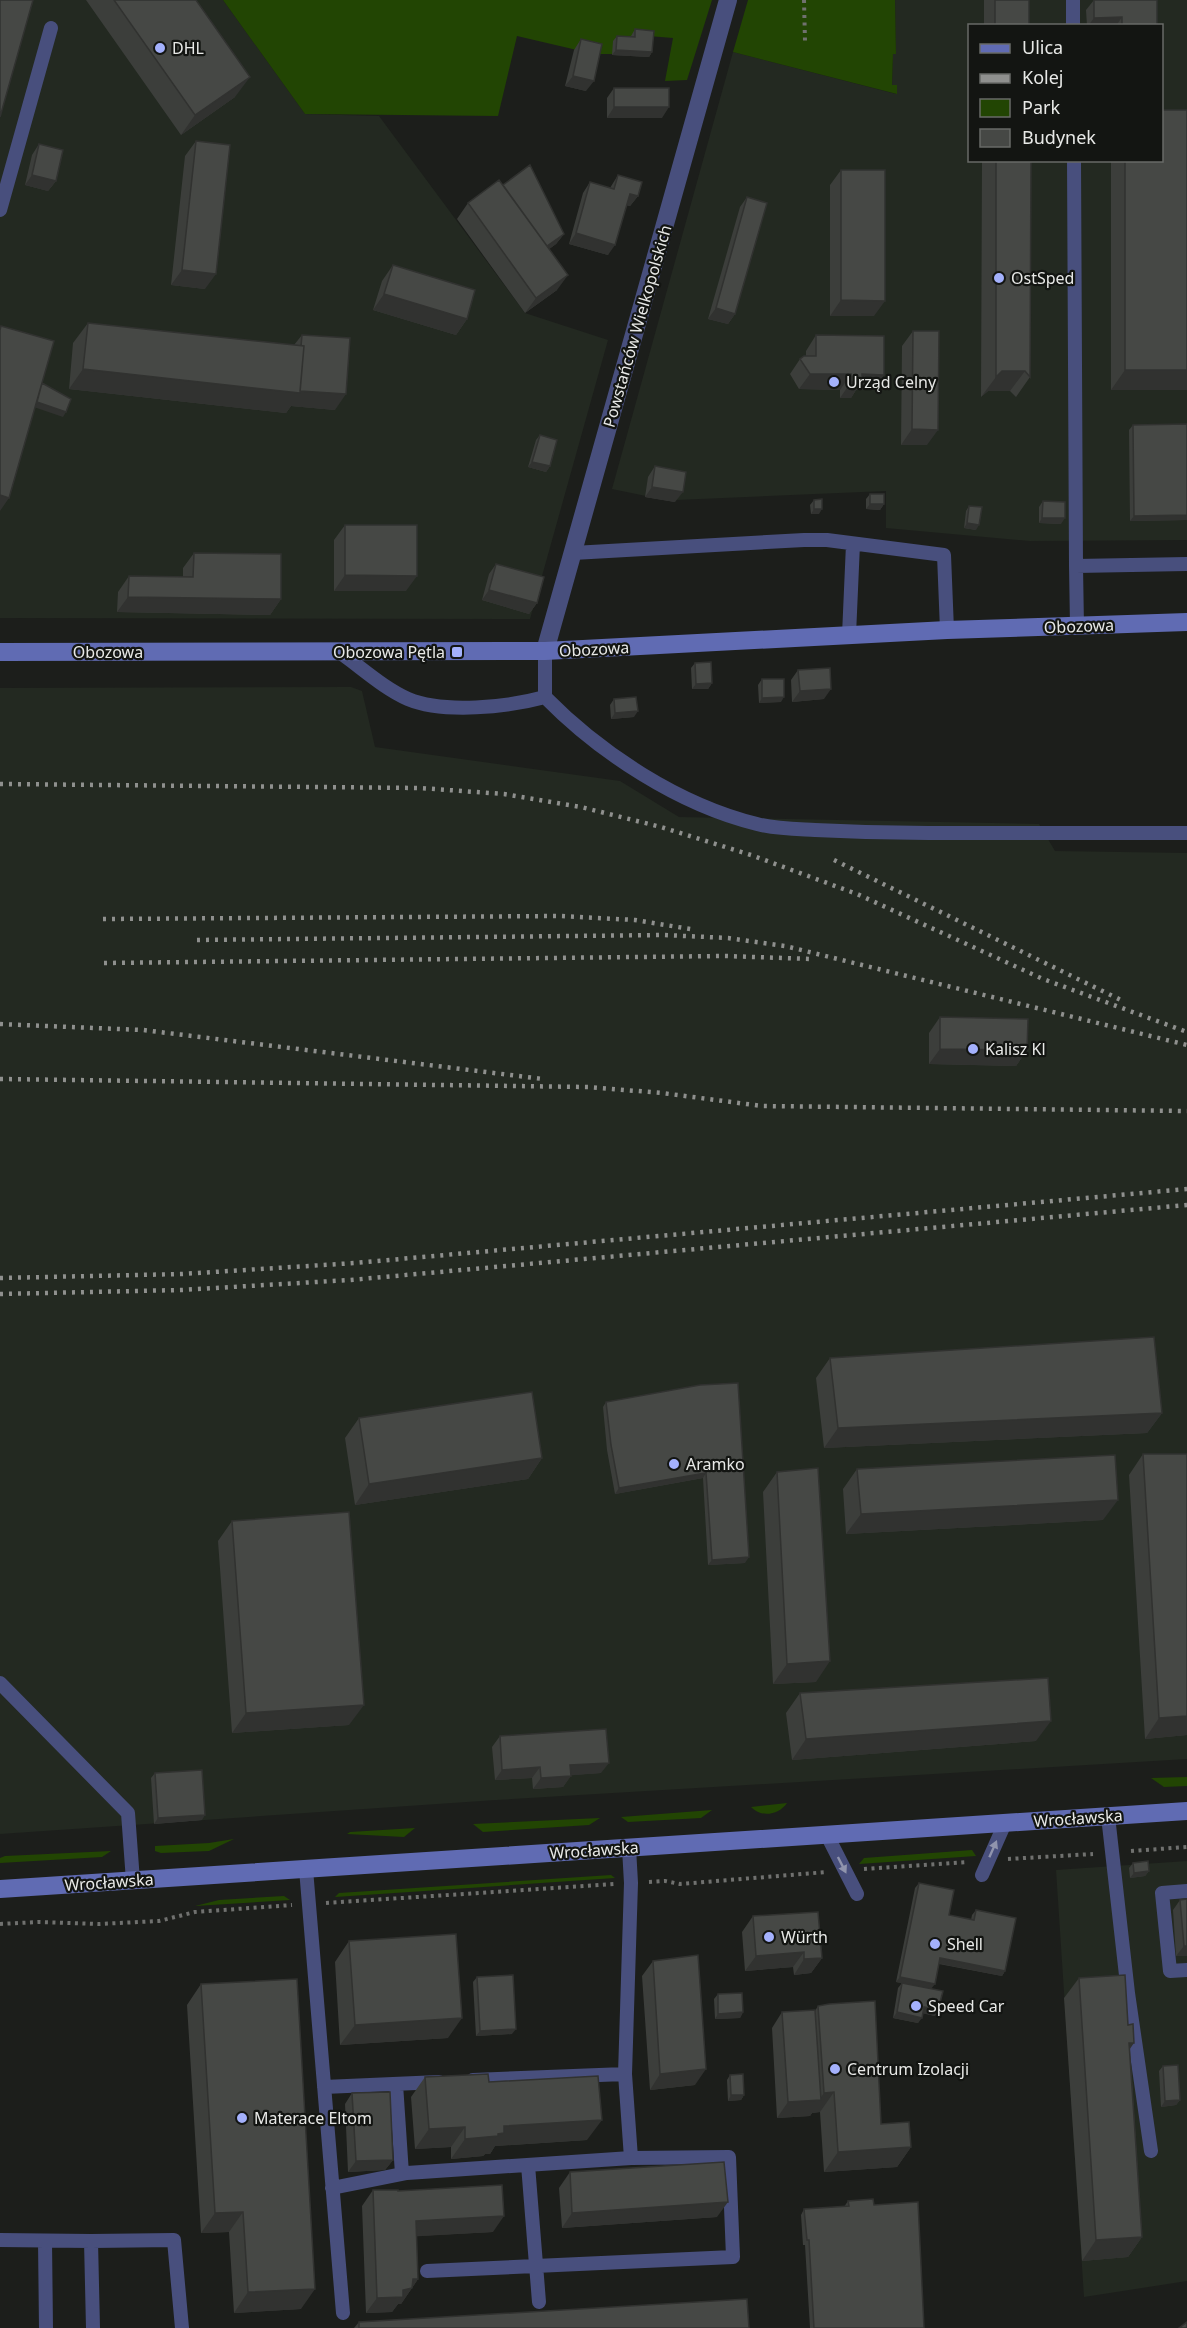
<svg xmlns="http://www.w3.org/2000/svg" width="1187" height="2328" font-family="'Noto Sans',sans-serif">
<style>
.built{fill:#232921;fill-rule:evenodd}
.green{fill:#224503}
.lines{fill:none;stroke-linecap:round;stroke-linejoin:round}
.path{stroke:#70716f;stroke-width:4;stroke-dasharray:3 4.5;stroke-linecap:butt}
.lane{stroke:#484f7d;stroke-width:14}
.street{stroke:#484f7d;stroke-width:18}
.secondary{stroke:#606bb3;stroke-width:18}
.rail{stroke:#8f908e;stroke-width:4.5;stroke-dasharray:3 6;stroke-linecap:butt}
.wall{fill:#3c3e3b}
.shaded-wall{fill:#313230}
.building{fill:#464845;stroke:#313230;stroke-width:1.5}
.oneway{fill:#9094ad}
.poi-dot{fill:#a4b1fc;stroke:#131512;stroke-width:2}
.labels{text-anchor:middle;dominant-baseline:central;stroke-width:4.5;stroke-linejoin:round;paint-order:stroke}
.poi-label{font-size:16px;fill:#e8e9e7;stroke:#131512;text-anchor:start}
.street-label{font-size:16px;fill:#e8e9e7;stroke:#131512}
</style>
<rect width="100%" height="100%" fill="#1c1e1b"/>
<path class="built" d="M0 0H223L305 114 379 116 525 313 608 340 530 619 0 618Z
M895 0H1187V540L1030 541 886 528V491L676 500 675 502 612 489 733 52 896 94 892 85 893 54H896ZM970 26H1162V160H970Z
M351 687 362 691 375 747 620 781 679 817 1039 824 1055 851 1187 853V1759L496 1800 0 1834V688Z
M1187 1861V2281L1084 2297 1056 1870Z"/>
<path class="green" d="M223 0H712L687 80 665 81 673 38 636 35 635 39 616 37 614 54H594L517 36 498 116 305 114Z
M748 0H895L896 54H893L892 85H897V94L733 52Z
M1187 1777V1786L1164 1787 1151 1778Z
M787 1803C779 1815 761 1818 751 1807Z
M712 1810 701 1818 628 1822 621 1817Z
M600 1818 589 1825 483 1832 473 1824Z
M415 1828 404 1837 347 1834 350 1832Z
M234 1839 209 1851 161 1853 155 1851V1846L209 1843Z
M972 1850 976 1856 859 1864 864 1858Z
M111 1851 102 1857 0 1863V1858L5 1856Z
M611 1875 615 1878 335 1897 339 1893Z
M284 1896 290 1900 195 1906 219 1900Z"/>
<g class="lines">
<path class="path" d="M804 0 805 41
M1131 1851 1187 1847
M1008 1859 1093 1854
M864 1869 968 1862
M649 1882 665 1881 680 1884 827 1872
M326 1903 615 1884
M0 1924 38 1922 98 1924 159 1921 195 1912 292 1905"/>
<path class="lane" d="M1073 0V26
M1074 160 1076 566
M0 210 51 28
M573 553 804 540H827L944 555 947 630
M1077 626 1076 566 1187 564
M849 635 853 544
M545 651V697C600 753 679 805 757 824 776 829 796 829 815 830 853 832 891 833 928 833 1015 833 1101 833 1187 833
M339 652C361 667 383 688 408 699 444 714 508 707 545 697
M0 1683 128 1813 133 1881
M1108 1816 1128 1993 1151 2151
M827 1835 857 1894
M306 1869 343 2313
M982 1875 1005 1823
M1187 1891 1162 1893 1170 1971 1187 1970
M625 2074 631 1883 629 1848
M396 2084 402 2174
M324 2087 439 2082
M528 2165 539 2302
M332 2188 407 2173 631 2158 625 2074 473 2080
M0 2240 91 2241 93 2328
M45 2241 46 2328
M91 2241 174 2240 182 2328
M427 2271 733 2257 729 2157 631 2158"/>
<path class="street" d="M545 651 728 0"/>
<path class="secondary" d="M0 652 545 651 947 630 1187 622
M0 1889 1187 1811"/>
<path class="rail" d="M0 784 420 788 504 794 581 807 661 827 751 855 857 894 1043 979 1187 1032
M834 860 1125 1002
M103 919 560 916 635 920 696 930
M197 940 664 935 728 938 785 946 1187 1045
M104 963 725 956 812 959
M0 1024 143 1030 543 1079
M0 1079 588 1087 662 1093 762 1106 1187 1111
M0 1278 182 1274 355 1263 1187 1189
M0 1294 181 1290 350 1280 1187 1205"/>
</g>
<path class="wall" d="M86 0H196L235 97 181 135Z
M984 0H1029V26H984Z
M1094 0 1157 26H1087L1086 10Z
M635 29 652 52 649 57 612 55 613 41 617 36H631Z
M581 39 586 91 565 86 574 50Z
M614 88 662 118H607V98Z
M196 141 205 289 171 285 185 156Z
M39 144 56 181 48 191 25 185 32 155Z
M982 160H1031L1030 377 1016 397 1010 391H988L981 397Z
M1111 160H1161L1187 390H1111Z
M841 170 874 316H830V185Z
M618 175 638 196 630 206 626 205 608 255 569 244 583 193 590 182 610 188Z
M503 185 564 234 556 244 549 249 557 290 525 313 457 219 468 203Z
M747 197 735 314 728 324 708 319 740 207Z
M393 265 467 319 456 335 373 310 382 281Z
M88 323 294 345 302 335 335 410 291 406 286 413 69 389 73 343Z
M913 331 927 445H901L902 346Z
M816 335 884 375 873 390H856L851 398H840V390L799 389 790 374 800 359 806 356V351Z
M1187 424V520L1130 521 1129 430 1133 425Z
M540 435 550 466 546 472 528 467 536 440Z
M655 466 675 502 645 497 648 477Z
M870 494 884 504 880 510 866 509V499Z
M814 500 819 514H811L810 505Z
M1043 501 1061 524 1039 523V507Z
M969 506 976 530 964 528 966 511Z
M345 525 406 591H334V540Z
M194 553 281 599 270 615 117 612 118 592 129 576 183 577V568Z
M496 564 537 603 529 614 482 600 489 574Z
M695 663 712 683 708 689H692L691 668Z
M798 670 824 699 792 702 791 680Z
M762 679 781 702 759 703 758 685Z
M614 699 634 717 611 719 610 705Z
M940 1017 1027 1050 1016 1066 929 1064V1033Z
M830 1358 1162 1413 1147 1433 824 1448 816 1378Z
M738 1383 745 1563 708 1565 703 1478 615 1494 607 1450 603 1407 606 1402Z
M359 1418 542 1458 528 1479 355 1505 345 1438Z
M1143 1454H1187V1735L1145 1739 1129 1475Z
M857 1469 1103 1520 846 1534 843 1489Z
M777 1472 816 1682 773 1684 763 1492Z
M232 1521 349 1725 232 1733 218 1541Z
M800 1693 1036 1741 792 1760 786 1713Z
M500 1736 601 1773 571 1775 563 1787 533 1789 532 1778 495 1780 492 1747Z
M155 1773 202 1820 154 1824 151 1778Z
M1133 1863 1149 1871 1145 1876 1130 1878 1129 1868Z
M919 1883 949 1915 971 1920 972 1915 976 1910 1005 1971 1002 1976 939 1964 931 1989 938 2010 935 2016 923 2013 918 2023 893 2018 898 1988 902 1983 896 1982 915 1888Z
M1187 1899V1956H1176L1173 1910 1180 1900Z
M753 1916 822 1958 811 1973 794 1975 793 1967 745 1971 742 1932Z
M349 1941 448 2038 340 2045 335 1962Z
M653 1961 695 2085 650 2090 642 1976Z
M477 1977 512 2034 476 2036 473 1982Z
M1079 1978 1130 2050 1142 2237 1128 2257 1082 2261 1064 1998Z
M201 1984 301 2309 234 2313 229 2232 201 2233 187 2005Z
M718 1994 743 2012 740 2018 715 2019 714 1999Z
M818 2006 881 2124 911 2147 897 2167 824 2172 820 2112 812 2113 810 2116 777 2118 772 2028 782 2012 815 2011Z
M1163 2066 1180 2100 1176 2105 1161 2107 1159 2071Z
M730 2075 744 2095 741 2100 728 2101 727 2080Z
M425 2077 489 2082 587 2140 495 2146 490 2154H485L483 2156 451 2159V2147L415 2149 411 2097Z
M352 2093 393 2160 385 2170 348 2172 345 2104Z
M570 2172 717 2217 562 2228 559 2188Z
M373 2190 398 2191 493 2232 416 2236 418 2279 412 2288 401 2304H398L392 2312 366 2313 362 2206Z
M848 2201 874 2205 924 2328H810L805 2245H803L801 2215 804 2209 844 2207Z
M359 2322 749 2328H354Z"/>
<path class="shaded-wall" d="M1122 17 1116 26H1088L1094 18Z
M616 50 652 52 649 57 612 55Z
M573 76 594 81 586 91 565 86Z
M250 77 235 97 181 135 195 115Z
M614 107H669L662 118H607Z
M32 175 56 181 48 191 25 185Z
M630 194 638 196 630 206 622 204Z
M576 233 615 245 608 255 569 244Z
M564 234 556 244 535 260 542 249Z
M182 270 216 274 205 289 171 285Z
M568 275 557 290 525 313 536 298Z
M384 294 467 319 456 335 373 310Z
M841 300 885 301 874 316H830Z
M716 308 735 314 728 324 708 319Z
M83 369 297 390 346 394 335 410 291 406 286 413 69 389Z
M1125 370H1187V390H1111Z
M1002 371H1025L1010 391H988L981 397 996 377Z
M810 374H851L840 390 799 389Z
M862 374 884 375 873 390H856L851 398H840L851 382Z
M32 400 66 412 63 417 28 405Z
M912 429 938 430 927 445H901Z
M532 462 550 466 546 472 528 467Z
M652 487 683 492 675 502 645 497Z
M0 495 9 498 0 511Z
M870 504H884L880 510 866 509Z
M814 509H822L819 514H811Z
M1187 515V520L1130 521 1134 516Z
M1042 518H1065L1061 524 1039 523Z
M967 523 979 525 976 530 964 528Z
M345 575 417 576 406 591H334Z
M489 590 537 603 529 614 482 600Z
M128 597 281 599 270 615 117 612Z
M712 683 708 689H692L696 684Z
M831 689 824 699 792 702 800 691Z
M784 697 781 702 759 703 762 698Z
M638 711 634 717 611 719 615 713Z
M940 1049 1027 1050 1016 1066 929 1064Z
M1162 1413 1147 1433 824 1448 838 1428Z
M542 1458 528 1479 355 1505 369 1484Z
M706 1473 703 1478 615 1494 619 1488Z
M1118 1500 1103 1520 846 1534 861 1514Z
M749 1557 745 1563 708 1565 712 1560Z
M830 1661 816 1682 773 1684 787 1664Z
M364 1705 349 1725 232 1733 246 1713Z
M1187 1716V1735L1145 1739 1159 1718Z
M1051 1721 1036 1741 792 1760 806 1739Z
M609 1763 601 1773 563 1776 570 1765Z
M540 1767 532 1778 495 1780 502 1770Z
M571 1776 563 1787 533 1789 541 1778Z
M205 1815 202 1820 154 1824 158 1818Z
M1149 1871 1145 1876 1130 1878 1134 1873Z
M1184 1946H1187V1956H1176Z
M804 1952 793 1967 745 1971 756 1956Z
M822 1958 811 1973 794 1975 804 1959Z
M940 1958 1005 1971 1002 1976 936 1963Z
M900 1977 935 1984 931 1989 896 1982Z
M924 2007 938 2010 935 2016 921 2013Z
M743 2012 740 2018 715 2019 718 2014Z
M897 2012 922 2018 918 2023 893 2018Z
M462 2018 448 2038 340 2045 355 2025Z
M516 2029 512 2034 476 2036 480 2031Z
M1129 2043H1134L1120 2063Z
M706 2069 695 2085 650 2090 660 2074Z
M834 2092 820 2112 812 2113 810 2116 777 2118 788 2102 819 2100 824 2093Z
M731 2095H744L741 2100 728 2101Z
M1180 2100 1176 2105 1161 2107 1165 2101Z
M602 2120 587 2140 495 2146 490 2154H485L483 2156 451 2159 465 2139 504 2126Z
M465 2127 451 2147 415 2149 429 2129Z
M911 2147 897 2167 824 2172 838 2152Z
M393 2160 385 2170 348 2172 356 2161Z
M728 2202 717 2217 562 2228 572 2213Z
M243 2212 229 2232 201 2233 215 2213Z
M504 2216 493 2232 405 2237 416 2221Z
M1142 2237 1128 2257 1082 2261 1096 2240Z
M413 2279H418L401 2304H398L392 2312 366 2313 377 2298 403 2290Z
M315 2289 301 2309 234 2313 248 2292Z"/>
<path class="building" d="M0 0H33L0 117Z
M114 0H196L250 77 195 115Z
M995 0H1029V26H995Z
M1094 0H1157V26H1122V17L1094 18Z
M635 29 654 31 652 52 616 50 617 36 635 37Z
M581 39 602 44 594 81 573 76Z
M614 88H669V107H614Z
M1161 110H1187V370H1125V160H1161Z
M196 141 230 145 216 274 182 270Z
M39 144 63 150 56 181 32 175Z
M996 160H1031L1030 377 1025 371H1002L996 377Z
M530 165 564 234 547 246 503 185Z
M841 170H885V301L841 300Z
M618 175 642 182 638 196 630 194 615 245 576 233 590 182 614 189Z
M499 180 568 275 536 298 468 203Z
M747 197 767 203 735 314 716 308Z
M393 265 475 290 467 319 384 294Z
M88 323 304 346 300 393 83 369Z
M1 326 54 341 9 498 0 495V330Z
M913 331H939L938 430 912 429Z
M302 335 350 338 346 394 300 391 304 346H301Z
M816 335 884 336V375L862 374V382H851V374H810L800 359 804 356H816Z
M42 383 71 399 66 412 37 402Z
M1187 424V515L1134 516 1133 425Z
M540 435 557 440 550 466 532 462Z
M655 466 686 472 683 492 652 487Z
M870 494H884V504H870Z
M822 499V509H814V500Z
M1043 501 1065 502V518H1042Z
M969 506 982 507 979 525 967 523Z
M345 525H417V576L345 575Z
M194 553 281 554V599L128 597 129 576 193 577Z
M496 564 544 577 537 603 489 590Z
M711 662 712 683 696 684 695 663Z
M830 668 831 689 800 691 798 670Z
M762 679H784V697L762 698Z
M636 697 638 711 615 713 614 699Z
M940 1017 1028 1019 1027 1050 940 1049Z
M1154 1337 1162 1413 838 1428 830 1358Z
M738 1383 749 1557 712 1560 706 1473 619 1488 611 1445 606 1402 700 1385Z
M532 1392 542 1458 369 1484 359 1418Z
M1143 1454H1187V1716L1159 1718Z
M1115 1455 1118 1500 861 1514 857 1469Z
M818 1468 830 1661 787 1664 777 1472Z
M349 1512 364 1705 246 1713 232 1521Z
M1048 1678 1051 1721 806 1739 800 1693Z
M606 1729 609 1763 570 1765 571 1776 541 1778 540 1767 502 1770 500 1736Z
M202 1770 205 1815 158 1818 155 1773Z
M1148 1861 1149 1871 1134 1873 1133 1863Z
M919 1883 954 1890 949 1915 974 1920 976 1910 1016 1918 1005 1971 940 1958 935 1984 900 1977Z
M1187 1899V1946H1184L1180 1900Z
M818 1912 822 1958 804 1959V1952L756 1956 753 1916Z
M456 1934 462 2018 355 2025 349 1941Z
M698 1955 706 2069 660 2074 653 1961Z
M513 1975 516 2029 480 2031 477 1977Z
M1125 1975 1128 2025 1133 2024 1134 2043H1129L1142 2237 1096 2240 1079 1978Z
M297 1979 315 2289 248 2292 243 2212 215 2213 201 1984Z
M902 1983 943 1991 938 2010 924 2007 922 2018 897 2012Z
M742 1993 743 2012 718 2014V1994Z
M875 2001 881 2124 909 2122 911 2147 838 2152 834 2092 824 2093 818 2006 829 2004Z
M815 2010 821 2100 788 2102 782 2012Z
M1178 2065 1180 2100 1165 2101 1163 2066Z
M488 2074 489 2082 598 2076 602 2120 504 2126V2133L498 2134V2136L465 2139V2127L429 2129 425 2077Z
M743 2074 744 2095H731L730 2075Z
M390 2092 393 2160 356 2161 352 2093Z
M724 2162 728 2202 572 2213 570 2172Z
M502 2185 504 2216 416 2221 418 2279H413L412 2288 403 2290V2297L377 2298 373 2190H398V2191Z
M873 2199 874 2205 918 2202 924 2328H814L809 2240H807L804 2209 849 2206 848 2201Z
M747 2299 749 2328H359V2322Z
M1187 2322V2328H1179Z"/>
<defs><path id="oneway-solid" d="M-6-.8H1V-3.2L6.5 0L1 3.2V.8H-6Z" transform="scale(1.5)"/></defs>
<g class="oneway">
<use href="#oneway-solid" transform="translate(993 1849) rotate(-66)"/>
<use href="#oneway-solid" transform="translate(842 1865) rotate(63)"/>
</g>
<g class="poi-dot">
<circle cx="160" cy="48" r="6"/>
<circle cx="999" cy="278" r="6"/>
<circle cx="834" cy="382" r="6"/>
<rect x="451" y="646" width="12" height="12" rx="3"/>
<circle cx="973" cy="1049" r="6"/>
<circle cx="674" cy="1464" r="6"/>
<circle cx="769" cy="1937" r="6"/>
<circle cx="935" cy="1944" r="6"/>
<circle cx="916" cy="2006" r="6"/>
<circle cx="835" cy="2069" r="6"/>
<circle cx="242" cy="2118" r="6"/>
</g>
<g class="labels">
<g class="poi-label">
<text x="172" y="48">DHL</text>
<text x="1011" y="278">OstSped</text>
<text x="846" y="382">Urząd Celny</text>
<text x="445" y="652" text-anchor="end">Obozowa Pętla</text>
<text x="985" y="1049">Kalisz Kl</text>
<text x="686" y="1464">Aramko</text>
<text x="781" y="1937">Würth</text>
<text x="947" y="1944">Shell</text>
<text x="928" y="2006">Speed Car</text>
<text x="847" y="2069">Centrum Izolacji</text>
<text x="254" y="2118">Materace Eltom</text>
</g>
<g class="street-label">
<text transform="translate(637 326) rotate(-74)">Powstańców Wielkopolskich</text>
<text transform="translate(1079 626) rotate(-2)">Obozowa</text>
<text transform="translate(594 649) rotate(-3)">Obozowa</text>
<text x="108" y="652">Obozowa</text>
<text transform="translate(1078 1818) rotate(-4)">Wrocławska</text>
<text transform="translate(594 1850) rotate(-4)">Wrocławska</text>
<text transform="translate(109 1882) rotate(-4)">Wrocławska</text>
</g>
</g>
<rect x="968" y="24" width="195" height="138" fill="#131512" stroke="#686a67" stroke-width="1.5"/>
<rect x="980" y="44" width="30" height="9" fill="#606bb3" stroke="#686a67" stroke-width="1.5"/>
<text x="1022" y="54" font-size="18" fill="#e8e9e7">Ulica</text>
<rect x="980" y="74" width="30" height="9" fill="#8f908e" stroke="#686a67" stroke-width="1.5"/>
<text x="1022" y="84" font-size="18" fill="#e8e9e7">Kolej</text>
<rect x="980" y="99" width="30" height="18" fill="#224503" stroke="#686a67" stroke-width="1.5"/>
<text x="1022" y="114" font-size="18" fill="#e8e9e7">Park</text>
<rect x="980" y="129" width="30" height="18" fill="#464845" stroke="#686a67" stroke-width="1.5"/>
<text x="1022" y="144" font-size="18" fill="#e8e9e7">Budynek</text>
</svg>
